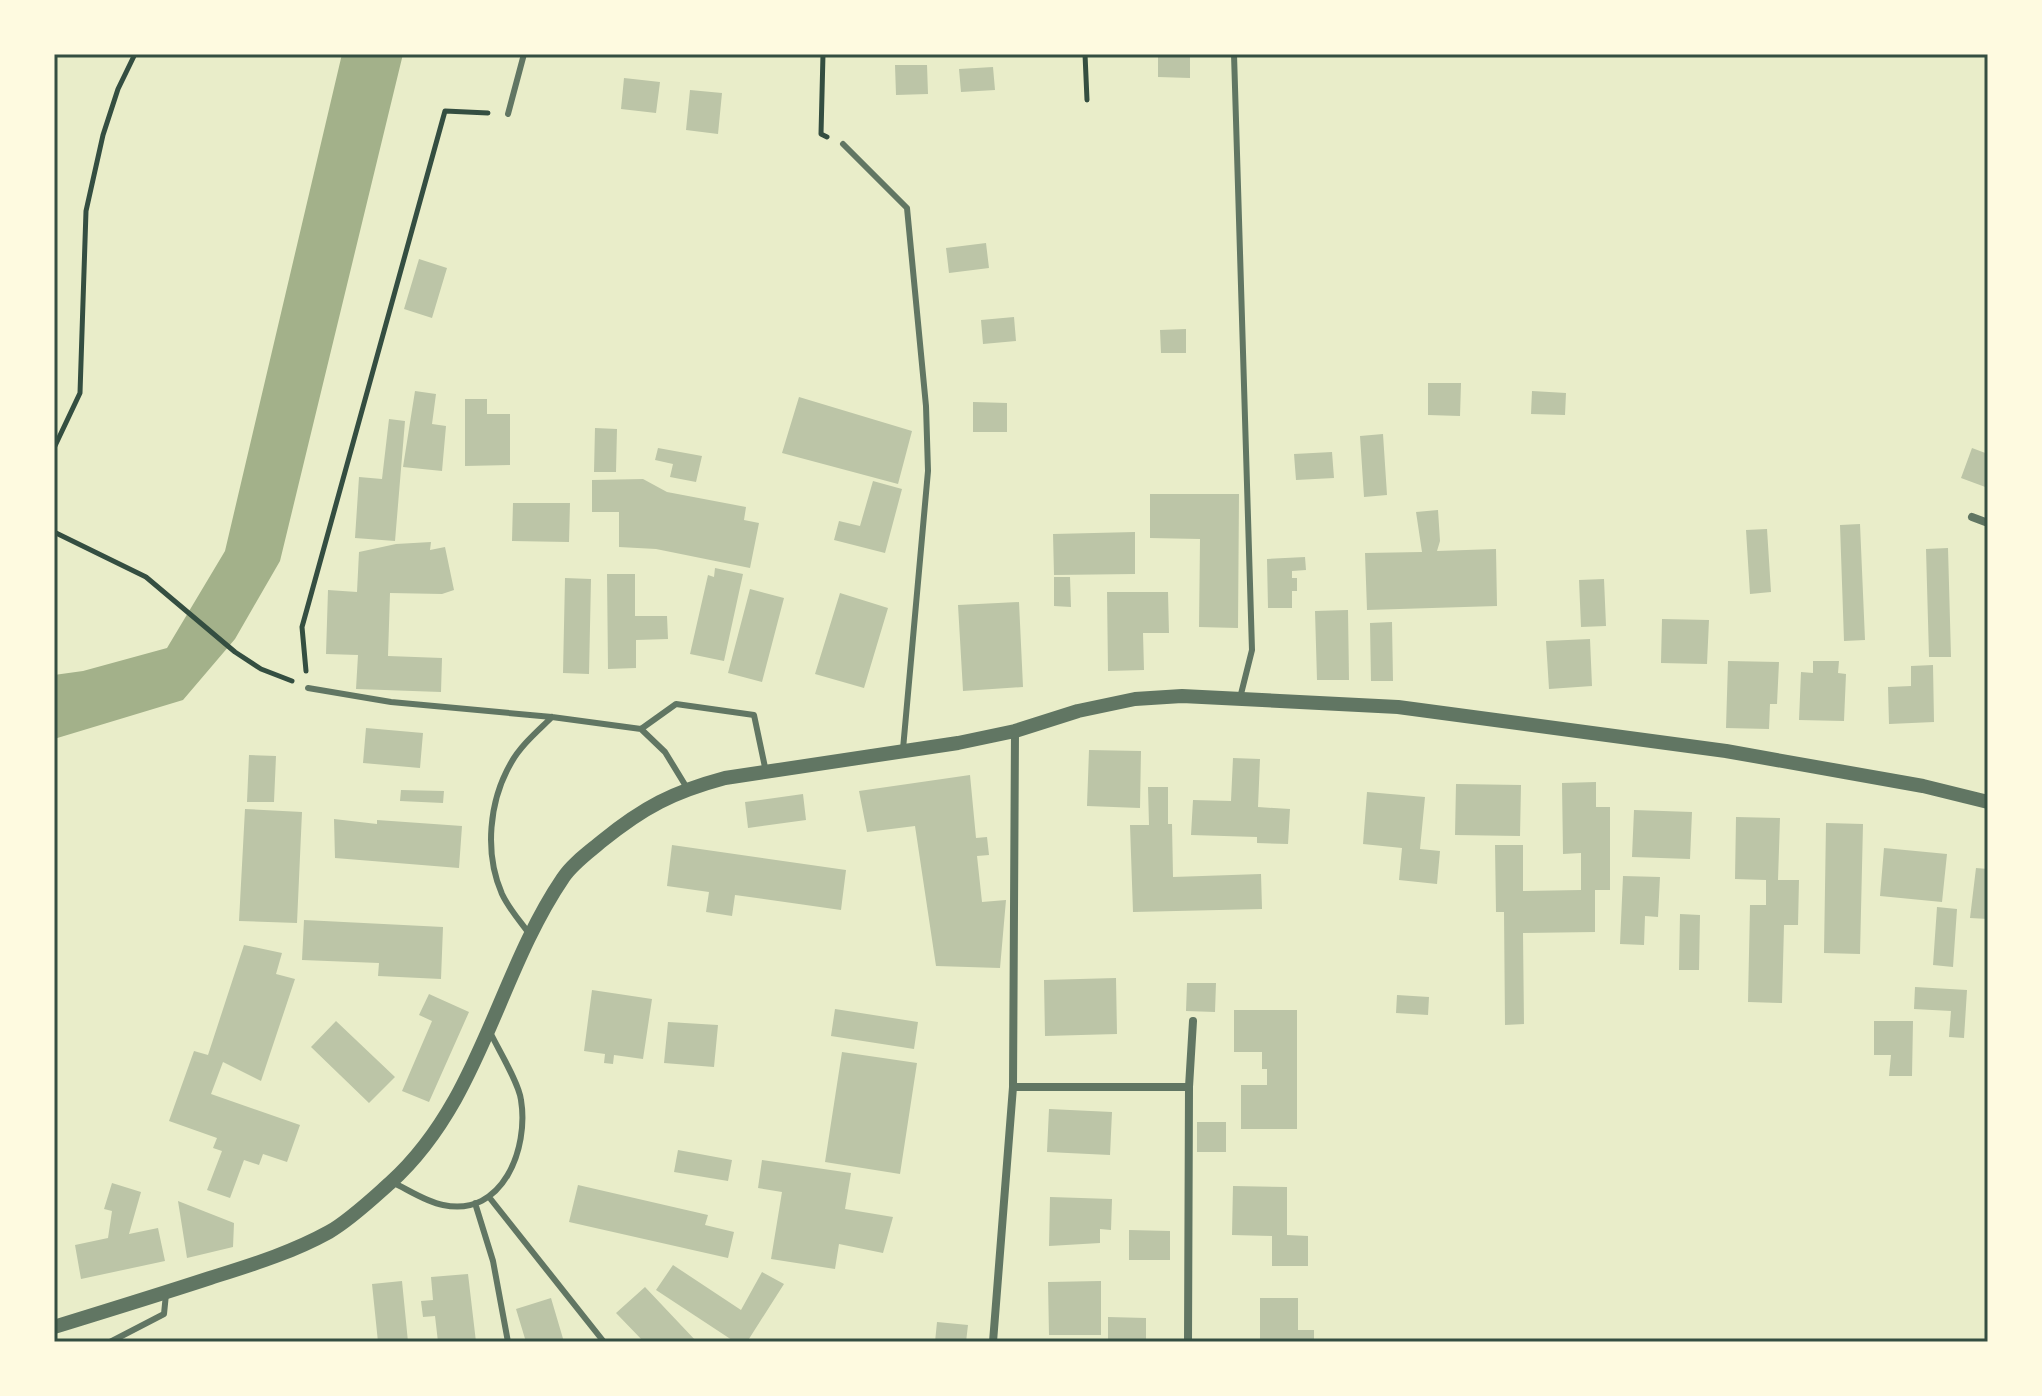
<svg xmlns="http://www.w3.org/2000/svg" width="2042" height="1396" font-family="'Golos Text',sans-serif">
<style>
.water{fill:#a3b18a}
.building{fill:#bcc5a7}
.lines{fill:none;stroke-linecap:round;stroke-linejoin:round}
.path{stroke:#344e41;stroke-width:5}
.service{stroke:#617663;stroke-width:6}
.minor{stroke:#617663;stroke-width:8}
.tertiary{stroke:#617663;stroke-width:14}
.neatline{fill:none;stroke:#344e41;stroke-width:3}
</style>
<rect width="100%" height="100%" fill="#e9edc9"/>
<path class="water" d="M342 54H403L280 561 235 639 183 700 54 739V675L83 671 167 648 225 551Z"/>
<path class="building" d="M1158 55 1190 56V78L1158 77Z
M895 65H927L928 94 896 95Z
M993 67 995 90 961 92 959 69Z
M624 78 660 82 656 113 621 109Z
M690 90 722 93 718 134 686 130Z
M986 243 989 268 949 273 946 248Z
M419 259 447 268 432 318 404 309Z
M1014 317 1016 341 983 344 981 320Z
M1186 329V353H1161L1160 330Z
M1428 383H1461L1460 416 1428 415Z
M415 391 436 394 432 424 446 426 442 471 403 467Z
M1532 391 1566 393 1565 415 1531 414Z
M799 397 912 431 898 484 782 453Z
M465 399H487V414H510V465L465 466Z
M973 402 1007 403V432H973Z
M389 419 405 421 395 541 355 538 359 477 382 479Z
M595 428 617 429 616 472H594Z
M1383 434 1387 495 1364 497 1360 436Z
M658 448 702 456 696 482 670 477 673 464 655 460Z
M1972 448 1988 454V488L1961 478Z
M1332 452 1334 478 1296 480 1294 454Z
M643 479 667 492 746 507 744 520 759 523 750 568 656 549 619 547V512H592V480Z
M873 481 902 489 885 553 834 540 839 521 860 526Z
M1150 494H1239L1238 628 1199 627 1200 539 1150 538Z
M513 503H570L569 542 512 541Z
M1438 510 1440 541 1437 551 1496 549 1497 606 1367 610 1365 553 1422 552 1416 512Z
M1860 524 1865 640 1844 641 1840 525Z
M1767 529 1771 592 1750 594 1746 530Z
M1135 532V574L1054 575 1053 534Z
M431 542 430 550 445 547 454 590 442 594 390 593 388 656 442 658 441 692 356 689 358 655 326 654 328 590 357 592 359 552 396 544Z
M1948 548 1951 657H1929L1926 549Z
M1305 557 1306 570 1292 571V578H1297V591H1292V608H1268L1267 559Z
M715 568 743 574 724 661 690 654 708 575 714 577Z
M607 574H635V616H667L668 639 636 640V668L608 669Z
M1054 577H1070L1071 607 1054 606Z
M565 578 591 579 589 674 563 673Z
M1604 579 1606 626 1581 627 1579 580Z
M750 589 784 598 762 682 728 673Z
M1107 592H1168L1169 633H1143L1144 670 1108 671Z
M840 593 888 608 864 688 815 674Z
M1019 602 1023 687 963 691 958 605Z
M1348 610 1349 680H1317L1315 611Z
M1662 619 1709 620 1707 664 1661 663Z
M1392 622 1393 681H1371L1370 623Z
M1590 639 1592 686 1549 689 1546 641Z
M1728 661 1779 662 1777 704H1770L1769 729 1726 728Z
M1813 661H1839L1838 673 1846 674 1844 721 1799 720 1801 672 1813 673Z
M1933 665 1934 722 1889 724 1888 687 1911 686V666Z
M366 728 423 733 420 768 363 763Z
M1089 750 1141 751 1140 808 1087 806Z
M249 755 276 756 274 802H247Z
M1233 758 1260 759 1258 807 1290 809 1288 844 1257 843V837L1191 835 1193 800 1231 801Z
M970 775 976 838 987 837 989 855 977 856 982 902 1006 900 1000 968 936 966 915 826 867 832 859 791Z
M1596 782V807H1610V890H1595V932L1523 933 1524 1024 1505 1025 1504 912H1496L1495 845H1523V891L1581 890V853L1563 854 1562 783Z
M1456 784 1521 785 1520 836 1455 835Z
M1148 787H1168V824H1172L1173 877 1261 874 1262 909 1133 912 1130 825H1149Z
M401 790 444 791 443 803 400 801Z
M1367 792 1425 797 1420 849 1440 851 1437 884 1399 880 1402 848 1363 844Z
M803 794 806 820 748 828 745 802Z
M245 809 302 812 297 923 239 921Z
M1634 810 1692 812 1690 859 1632 857Z
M1736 817 1780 818 1778 880H1799L1798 925H1784L1782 1003 1748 1002 1750 905H1766V880L1735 879Z
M334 819 377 824V820L462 826 459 868 335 858Z
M1826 823 1863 824 1860 954 1824 953Z
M672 845 846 870 841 910 735 895 732 916 706 912 709 892 667 886Z
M1884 848 1947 854 1942 902 1880 896Z
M1976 868 1988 869V919L1970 918Z
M1623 876 1660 877 1658 917 1645 916 1644 945 1620 944Z
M1937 907 1957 909 1953 967 1933 965Z
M1680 914 1700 915 1699 970H1679Z
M304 920 443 927 441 979 378 976 379 963 302 960Z
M244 945 282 953 276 974 295 979 261 1081 223 1062 211 1094 300 1125 287 1162 263 1154 259 1165 244 1160 230 1198 207 1190 222 1151 213 1148 217 1138 169 1121 194 1051 208 1055Z
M1116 978 1117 1034 1045 1036 1044 980Z
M1187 983H1216L1215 1012 1186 1011Z
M1915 987 1967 990 1964 1038 1949 1037 1951 1011 1914 1009Z
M592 990 652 999 643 1059 614 1055 613 1064 604 1063 605 1054 584 1051Z
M429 994 469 1012 429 1102 402 1091 432 1021 419 1015Z
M1397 995 1429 997 1428 1015 1396 1013Z
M835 1009 918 1022 914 1049 831 1036Z
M1234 1010H1297V1129H1241V1085H1267V1069H1262V1052H1234Z
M336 1021 395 1077 369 1103 311 1047Z
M1874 1021H1913L1912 1076H1889L1891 1055H1874Z
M668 1022 718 1025 714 1067 664 1063Z
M842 1052 917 1063 900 1174 825 1162Z
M1049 1109 1112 1112 1110 1155 1047 1152Z
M1197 1122H1226V1152H1197Z
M678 1150 732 1160 728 1181 674 1172Z
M762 1160 851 1173 845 1209 893 1217 883 1253 839 1244 835 1269 771 1259 782 1192 758 1188Z
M112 1183 141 1192 129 1234 158 1228 165 1261 81 1279 75 1245 108 1238 112 1211 104 1209Z
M578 1185 708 1215 705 1225 734 1232 728 1258 569 1222Z
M1233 1186 1287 1187V1235L1308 1236V1266H1272V1236L1232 1235Z
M1050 1197 1112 1199 1111 1230 1100 1229V1243L1049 1246Z
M178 1201 234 1223 233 1247 187 1258Z
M1129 1230 1170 1231V1260H1129Z
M673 1265 741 1310 762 1272 784 1284 747 1342H735L656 1290Z
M468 1274 476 1342H438L435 1316 423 1317 421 1301 433 1300 431 1277Z
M402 1281 408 1342H378L372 1284Z
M1101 1281V1335H1049L1048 1282Z
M645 1287 697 1342H644L616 1313Z
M551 1298 564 1342H526L516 1309Z
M1260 1298H1298V1330H1314V1342H1260Z
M1108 1317 1146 1318V1342H1108Z
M937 1322 968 1325 966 1342H935Z"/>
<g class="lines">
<path class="path" d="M823 54 821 134 827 137
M1085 54 1087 100
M54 448 80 393 86 211 103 135 118 89 135 54
M54 532 146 577 235 652 261 669 292 681
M306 671 302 627 312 591 445 111 488 113"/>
<path class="service" d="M1234 54 1252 650 1240 698
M508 114 524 54
M843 144 907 208 926 406 928 471 903 749
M308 688 391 702 552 717 641 729 665 752 687 788
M641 729 676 704 754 715 766 772
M530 935C521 922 509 909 502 894 484 853 489 801 511 763 521 745 538 731 552 717
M392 1182C407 1189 426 1202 443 1205 503 1218 529 1148 521 1100 519 1083 498 1049 490 1032
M489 1197 604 1342
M475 1203 493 1261 508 1342
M110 1342 164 1314 166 1294"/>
<path class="minor" d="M1972 517 1988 523
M1013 1087H1189L1193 1021
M993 1342 1013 1087 1015 731
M1188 1342 1189 1087"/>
<path class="tertiary" d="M54 1327C106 1311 158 1295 210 1278 251 1265 291 1253 329 1232 350 1220 372 1199 390 1183 481 1101 497 975 563 878 572 864 589 852 602 841 644 807 673 792 725 778L958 743 1015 731 1078 711 1135 699 1182 696 1398 707 1726 751 1923 786 1988 802"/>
</g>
<rect width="2042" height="1396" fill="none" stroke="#fefae0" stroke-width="112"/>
<rect x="56" y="56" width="1930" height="1284" class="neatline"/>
</svg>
